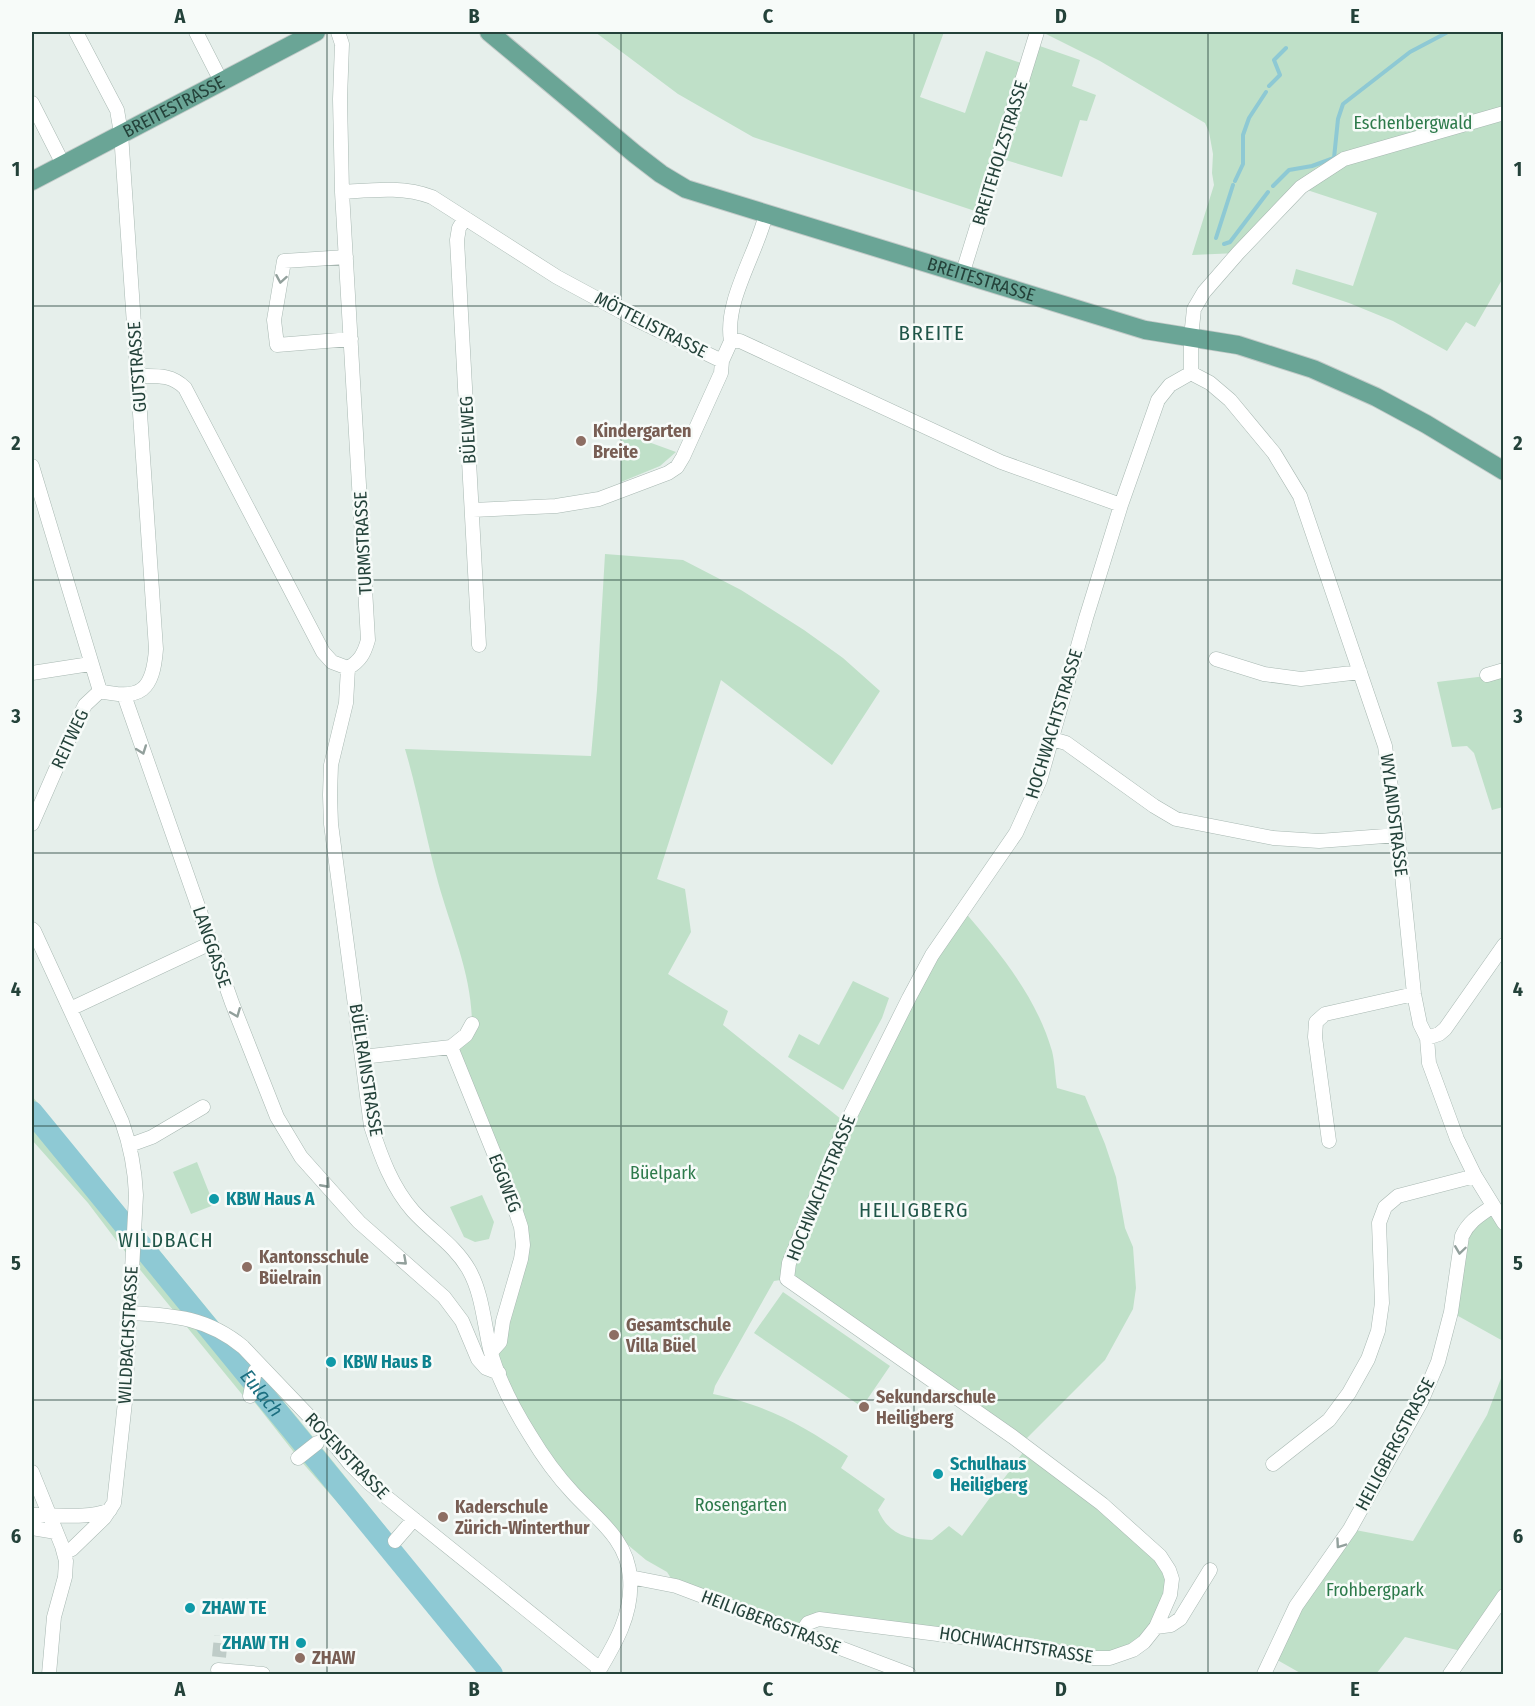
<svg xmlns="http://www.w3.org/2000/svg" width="1535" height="1706" font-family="'Fira Sans Condensed',sans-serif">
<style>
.green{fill:#bfe0c8}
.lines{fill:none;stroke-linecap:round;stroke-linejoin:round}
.stream{stroke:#8ec9d4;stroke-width:4}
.river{stroke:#8ec9d4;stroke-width:22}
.minor-tunnel{stroke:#bfccc8;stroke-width:14;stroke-dasharray:14 7;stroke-linecap:butt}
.minor-casing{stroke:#a8b8b2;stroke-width:15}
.major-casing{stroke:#c2cac8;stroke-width:20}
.minor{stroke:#fff;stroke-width:14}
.major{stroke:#6aa596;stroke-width:18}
.oneway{stroke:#92a09c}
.grid{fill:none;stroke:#24423a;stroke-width:1.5;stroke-opacity:0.55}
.education-dot{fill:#8d6e63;stroke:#f7fbf9;stroke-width:2}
.culture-dot{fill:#0f9aa8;stroke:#f7fbf9;stroke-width:2}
.labels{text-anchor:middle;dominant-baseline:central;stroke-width:5;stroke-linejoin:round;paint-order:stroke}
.street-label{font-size:18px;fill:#24423a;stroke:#f7fbf9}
.park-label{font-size:18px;fill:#2d7a4b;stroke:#f7fbf9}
.education-label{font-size:18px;font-weight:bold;fill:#785e54;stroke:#f7fbf9;text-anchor:start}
.culture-label{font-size:18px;font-weight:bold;fill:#0d838f;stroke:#f7fbf9;text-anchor:start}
.neighbourhood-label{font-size:20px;letter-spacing:1.5px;fill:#1f5548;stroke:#f7fbf9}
.water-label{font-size:20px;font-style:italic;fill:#1c6f80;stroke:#f7fbf9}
.quarter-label{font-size:21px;letter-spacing:1.5px;fill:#1f5548;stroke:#f7fbf9}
.neatline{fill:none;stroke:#24423a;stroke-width:2}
.grid-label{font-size:20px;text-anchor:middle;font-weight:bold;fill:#24423a}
</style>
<rect width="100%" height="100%" fill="#e6efeb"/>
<path class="green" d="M595 32H944L920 97 965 113 986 51 1027 65 1034 44 1080 60 1072 86 1096 95 1087 121 1080 120 1062 177 999 158 981 213 753 137 678 94Z
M1042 32H1503V278L1475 327 1466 322 1447 351 1393 321 1349 303 1292 284 1296 269 1353 286 1377 213 1301 188 1238 253 1192 255 1214 185 1212 173 1213 154 1209 132 1205 123 1100 61Z
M621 432 676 452 660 466 621 482Z
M605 554 683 560 741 590 804 630 843 658 880 691 832 765 721 680 657 879 685 889 691 932 668 974 728 1011 723 1025 846 1123 963 910C1000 953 1036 996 1052 1051 1055 1063 1055 1076 1057 1088L1085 1096 1105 1144 1116 1177 1125 1228 1133 1247 1136 1288 1133 1309 1105 1360 1022 1443 787 1279 774 1281 715 1386 713 1394C769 1406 801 1424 848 1456L841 1468 885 1499 878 1510C889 1535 907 1539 932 1540L949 1526 962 1536 1027 1447 1169 1570 1156 1627 1122 1655 819 1619 801 1633 676 1586 667 1572 646 1560 610 1530 543 1455 491 1352 523 1245 451 1047 472 1024C472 975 451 929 438 882 426 838 418 793 405 749L591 756 597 690Z
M1503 670V807L1492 810 1474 753 1467 746 1452 747 1437 682 1486 676Z
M853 981 889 998 882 1018 843 1090 788 1057 799 1034 819 1045Z
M32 1096 323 1449 485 1651 482 1655 499 1674H485L391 1559 388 1560 300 1460 248 1394 245 1398 119 1244 88 1203 32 1140Z
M197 1162 214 1205 191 1214 173 1172Z
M482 1195 494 1222 489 1239 475 1242 464 1237 450 1207Z
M1493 1206 1503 1223V1341L1451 1312 1462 1236Z
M783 1292 890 1366 862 1407 754 1333Z
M1503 1373V1596L1465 1652 1405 1637 1376 1674H1302L1272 1657 1350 1529 1413 1541 1487 1415Z"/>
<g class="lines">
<path class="stream" d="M1269 86 1280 75 1274 60 1286 48
M1235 181 1243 164V135L1249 118 1266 92
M1273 186 1289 170 1312 166 1334 158 1338 119 1343 104 1410 52 1446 33
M1216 238 1233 185
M1224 244 1230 242 1268 192"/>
<path class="river" id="s1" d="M32 1112 492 1674"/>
<path class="minor-tunnel" d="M219 1657 221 1636"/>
<defs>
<path id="minor" d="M196 32 221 81
M338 32 342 44 340 99 342 192 368 640C364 654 360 661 348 668
M32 103 63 164
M342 192C373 190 403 186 432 197L557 277 633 318 722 361
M465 218 459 228 457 240 479 645
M346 257 284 261 274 320 277 345 351 339
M962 275 1037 32
M731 341C724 301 757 253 766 214
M1191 373 1210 383 1230 400 1274 453 1300 496 1385 746 1398 835 1414 994 1420 1024 1427 1038 1429 1063 1457 1139 1475 1176 1504 1223
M1191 373V337L1194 309 1204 292 1238 253 1301 187 1344 159 1504 113
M138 376C157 376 171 374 185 388L323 652 332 662 348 668
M32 466 100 691C141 701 153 690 156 649L121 133 117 110 76 32
M473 510 556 506 599 499 668 473 677 467 683 457 721 373 722 361 731 341H740L1001 462 1121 505
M1216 659 1264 674 1301 679 1360 672
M348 668 346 703 331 765 330 795 331 824 371 1126C381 1157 392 1187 413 1211 432 1232 455 1245 469 1270 482 1293 484 1323 490 1349 498 1380 513 1408 530 1435 542 1455 557 1476 573 1493 597 1519 628 1540 630 1578 633 1614 615 1644 597 1674
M32 673 90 664
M1487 675 1504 670
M124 695 232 1003 277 1117 301 1157 359 1222 444 1297 462 1321 478 1359 486 1368 499 1373
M1052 739 1066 743 1154 806 1176 819 1273 838 1319 841 1398 835
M32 824 77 721 85 705 100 691
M32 929 34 931 122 1122C131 1147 135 1169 136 1195L125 1402 114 1503 104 1518 72 1549 64 1553
M70 1009 211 943
M1427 1038 1439 1034 1445 1029 1504 945
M451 1047 508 1188 521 1227 523 1245 521 1259 503 1321 500 1342 491 1352
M451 1047 466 1035 472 1024
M362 1057 451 1047
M1329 1141 1315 1037 1316 1022 1325 1014 1414 994
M130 1145 152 1137 203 1107
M130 1313C174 1315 208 1318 243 1347L326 1434 350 1464 369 1483 600 1669
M250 1396 255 1371
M298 1458 317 1443
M1273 1464 1329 1420 1349 1393 1368 1359 1378 1331 1382 1303 1379 1223 1385 1207 1398 1196 1475 1176
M32 1472 62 1546 66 1561 65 1577 54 1617 49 1674
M32 1515C58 1514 84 1520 110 1510
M32 1528 56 1532
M395 1541 414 1519
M630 1577 676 1586 909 1674
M1156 1627 1171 1625 1180 1619 1210 1570
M801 1633 808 1623 819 1619 1025 1645 1092 1658H1110L1133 1650 1144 1642 1156 1627 1170 1595 1172 1579 1169 1570 1160 1556 1102 1504 1013 1437 787 1279 789 1263 846 1124 909 998 932 955 1016 833 1040 780 1086 618 1121 505 1158 400 1170 385 1191 373
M218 1670 263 1674
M1264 1674 1296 1606 1350 1529 1421 1402 1438 1362 1451 1312 1462 1236C1469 1221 1480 1215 1493 1206
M1450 1674 1504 1596"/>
<g id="major">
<path id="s2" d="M489 32 635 154 661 174 686 189 1145 330 1238 345 1313 369 1376 397 1426 424 1504 471"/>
<path id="s3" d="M32 181 316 32"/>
</g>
</defs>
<use href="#minor" class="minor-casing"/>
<use href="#major" class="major-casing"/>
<use href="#minor" class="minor"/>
<use href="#major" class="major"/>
</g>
<defs><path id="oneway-chevron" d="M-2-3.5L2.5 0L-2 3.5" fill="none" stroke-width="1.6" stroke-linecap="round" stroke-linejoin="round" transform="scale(1.5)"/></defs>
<g class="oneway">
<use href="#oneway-chevron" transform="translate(281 279) rotate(100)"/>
<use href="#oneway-chevron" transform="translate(142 750) rotate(70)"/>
<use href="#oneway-chevron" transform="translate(236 1013) rotate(68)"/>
<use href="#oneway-chevron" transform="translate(326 1184) rotate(48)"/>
<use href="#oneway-chevron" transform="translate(1460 1250) rotate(98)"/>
<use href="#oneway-chevron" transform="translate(403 1261) rotate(42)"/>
<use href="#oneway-chevron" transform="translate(1340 1544) rotate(125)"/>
</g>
<path class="grid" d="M327 32V1674M621 32V1674M914 32V1674M1208 32V1674M32 306H1504M32 580H1504M32 853H1504M32 1126H1504M32 1400H1504"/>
<g class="education-dot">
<circle cx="581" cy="441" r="6"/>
<circle cx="247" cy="1267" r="6"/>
<circle cx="614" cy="1335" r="6"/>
<circle cx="864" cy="1407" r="6"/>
<circle cx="443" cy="1517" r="6"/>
<circle cx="300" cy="1658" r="6"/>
</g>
<g class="culture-dot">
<circle cx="214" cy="1199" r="6"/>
<circle cx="331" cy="1362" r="6"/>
<circle cx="938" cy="1474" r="6"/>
<circle cx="190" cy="1608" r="6"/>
<circle cx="301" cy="1643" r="6"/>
</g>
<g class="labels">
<g class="street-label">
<text stroke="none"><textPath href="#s3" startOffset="160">BREITESTRASSE</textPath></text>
<text transform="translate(1000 153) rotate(-73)">BREITEHOLZSTRASSE</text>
<text stroke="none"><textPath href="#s2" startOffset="561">BREITESTRASSE</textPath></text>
<text transform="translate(651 325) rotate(27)">MÖTTELISTRASSE</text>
<text transform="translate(137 367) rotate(-94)">GUTSTRASSE</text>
<text transform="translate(468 430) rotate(-93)">BÜELWEG</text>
<text transform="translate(363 543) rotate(-93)">TURMSTRASSE</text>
<text transform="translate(1054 724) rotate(-73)">HOCHWACHTSTRASSE</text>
<text transform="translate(70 739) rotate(-65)">REITWEG</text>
<text transform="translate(1394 815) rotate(83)">WYLANDSTRASSE</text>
<text transform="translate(212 947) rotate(71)">LANGGASSE</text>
<text transform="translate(366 1070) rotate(81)">BÜELRAINSTRASSE</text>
<text transform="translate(505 1183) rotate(69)">EGGWEG</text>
<text transform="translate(821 1188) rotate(-68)">HOCHWACHTSTRASSE</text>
<text transform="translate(128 1335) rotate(-87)">WILDBACHSTRASSE</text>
<text transform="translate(1395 1444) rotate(-62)">HEILIGBERGSTRASSE</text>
<text transform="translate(347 1456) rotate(46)">ROSENSTRASSE</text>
<text transform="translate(771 1622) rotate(21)">HEILIGBERGSTRASSE</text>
<text transform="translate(1016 1645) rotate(9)">HOCHWACHTSTRASSE</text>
</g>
<g class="park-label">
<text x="1413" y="123">Eschenbergwald</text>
<text x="663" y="1173">Büelpark</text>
<text x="741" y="1505">Rosengarten</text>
<text x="1375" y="1590">Frohbergpark</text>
</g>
<g class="education-label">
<text x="593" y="431">Kindergarten<tspan x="593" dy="21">Breite</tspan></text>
<text x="259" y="1257">Kantonsschule<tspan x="259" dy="21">Büelrain</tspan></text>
<text x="626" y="1325">Gesamtschule<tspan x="626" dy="21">Villa Büel</tspan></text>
<text x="876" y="1397">Sekundarschule<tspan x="876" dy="21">Heiligberg</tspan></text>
<text x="455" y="1507">Kaderschule<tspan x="455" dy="21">Zürich-Winterthur</tspan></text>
<text x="312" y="1658">ZHAW</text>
</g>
<g class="culture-label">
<text x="226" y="1199">KBW Haus A</text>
<text x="343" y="1362">KBW Haus B</text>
<text x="950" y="1464">Schulhaus<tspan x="950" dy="21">Heiligberg</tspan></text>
<text x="202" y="1608">ZHAW TE</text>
<text x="289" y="1643" text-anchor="end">ZHAW TH</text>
</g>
<g class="neighbourhood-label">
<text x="914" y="1210">HEILIGBERG</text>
<text x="166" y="1240">WILDBACH</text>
</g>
<g class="water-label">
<text stroke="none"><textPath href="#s1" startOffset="363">Eulach</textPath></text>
</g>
<g class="quarter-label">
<text x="932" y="333">BREITE</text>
</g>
</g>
<rect width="1535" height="1706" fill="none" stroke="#f7fbf9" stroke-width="66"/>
<rect x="33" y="33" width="1469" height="1640" class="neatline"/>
<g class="grid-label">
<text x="180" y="23">A</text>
<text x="474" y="23">B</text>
<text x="768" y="23">C</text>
<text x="1061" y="23">D</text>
<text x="1355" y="23">E</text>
<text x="16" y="176">1</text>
<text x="1518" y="176">1</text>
<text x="16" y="450">2</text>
<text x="1518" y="450">2</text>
<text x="16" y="723">3</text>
<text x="1518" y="723">3</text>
<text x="16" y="996">4</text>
<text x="1518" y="996">4</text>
<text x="16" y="1270">5</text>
<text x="1518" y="1270">5</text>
<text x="16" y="1543">6</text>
<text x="1518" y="1543">6</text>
<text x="180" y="1696">A</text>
<text x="474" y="1696">B</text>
<text x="768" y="1696">C</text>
<text x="1061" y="1696">D</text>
<text x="1355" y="1696">E</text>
</g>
</svg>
